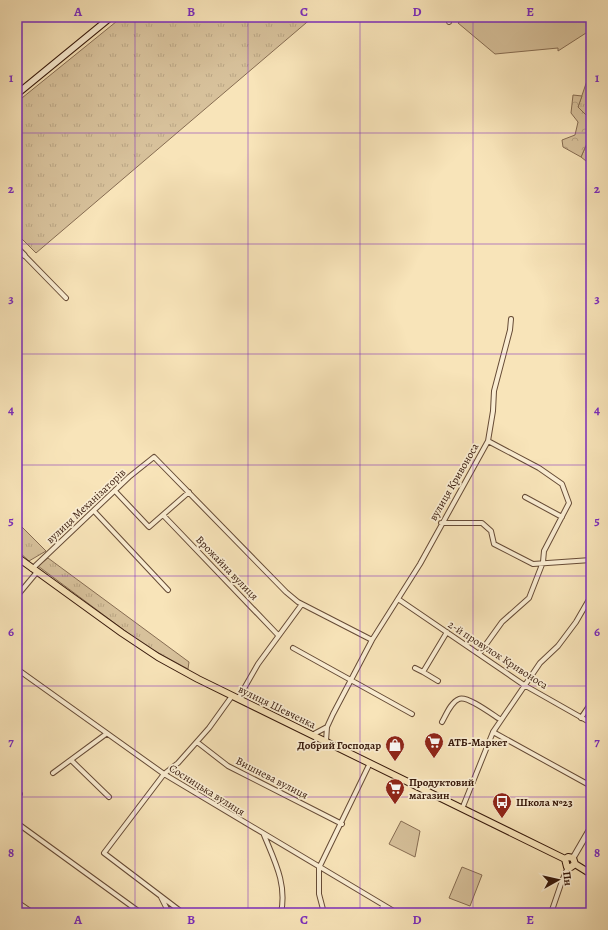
<svg xmlns="http://www.w3.org/2000/svg" width="608" height="930" font-family="Alegreya,serif">
<style>
.grass{fill:url(#grass-tufts);stroke:#866c52}
.forest{fill:url(#forest-crowns);stroke:#866c52}
.garden{fill:#d7c19b;stroke:#866c52}
.lines{fill:none;stroke-linecap:round;stroke-linejoin:round}
.minor-casing{stroke:#664b36;stroke-width:6}
.tertiary-casing{stroke:#664b36;stroke-width:7}
.secondary-casing{stroke:#36180a;stroke-width:8}
.primary-casing{stroke:#36180a;stroke-width:8}
.minor{stroke:#faedd2;stroke-width:4}
.tertiary{stroke:#faedd2;stroke-width:5}
.secondary{stroke:#faedd2;stroke-width:5.5}
.primary{stroke:#f8e4b9;stroke-width:6}
.grid{fill:none;stroke:#7b2cbf;stroke-width:1;stroke-opacity:0.55}
.labels{text-anchor:middle;dominant-baseline:central;stroke-width:3.5;stroke-linejoin:round;paint-order:stroke}
.street-label{font-size:11px;fill:#36180a;stroke:#faedd2}
.poi-label{font-size:11px;font-weight:bold;fill:#36180a;stroke:#faedd2;text-anchor:start}
.neatline{fill:none;stroke:#7b2cbf;stroke-width:1.5}
.grid-label{font-size:13px;text-anchor:middle;font-weight:bold;fill:#7b2cbf}
</style>
<defs>
<pattern id="grass-tufts" width="24" height="20" patternUnits="userSpaceOnUse"><rect width="24" height="20" fill="#d7c19b"/><path d="M3 7l-1-3M5 7V3M7 7l1-3M15 17l-1-3M17 17v-4M19 17l1-3" fill="none" stroke="#b9a584"/></pattern>
<pattern id="forest-crowns" width="20" height="18" patternUnits="userSpaceOnUse"><rect width="20" height="18" fill="#d7c19b"/><path d="M2 6a3 3 0 1 1 6 0M12 15a3 3 0 1 1 6 0" fill="none" stroke="#b9a584"/></pattern>
</defs>
<rect width="100%" height="100%" fill="#f8e4b9"/>
<filter id="stains"><feTurbulence type="fractalNoise" baseFrequency=".005" numOctaves="4"/><feColorMatrix values="0 0 0 0 .2 0 0 0 0 .09 0 0 0 0 .02 0 0 0 .5 -.17"/></filter>
<radialGradient id="worn" r=".72"><stop offset=".6" stop-color="#630" stop-opacity="0"/><stop offset="1" stop-color="#630" stop-opacity=".3"/></radialGradient>
<path class="grass" d="M122 17H313L36 253 17 234V102Z
M591 69V120L578 107Z
M591 134V165L581 157Z
M17 522 46 551 29 561 17 550Z
M48 558 189 662 188 669 144 645 38 566Z"/>
<path class="forest" d="M573 95 582 96 578 107 591 120V134L581 157 563 147 562 140 575 135 578 122 571 113Z"/>
<path class="garden" d="M465 17H591V33H586L558 51V48L495 54 458 23Z
M401 821 420 831 415 857 389 844Z
M462 867 482 875 470 906 449 898Z"/>
<g class="lines">
<defs>
<path id="minor" d="M448 17 449 22
M24 255 66 298
M115 491 149 527 189 492
M525 497 562 517
M94 511 168 590
M163 515 278 635
M441 523H482L491 531 494 544 533 564 591 560
M32 569 129 477 154 457 286 592 298 602 372 640
M17 596 37 572
M398 599 524 685 591 723
M293 648 412 714
M479 654 502 622 529 598 543 562 544 551 569 503 562 484 539 468 488 441
M415 668 423 672
M17 669 164 774 397 913
M438 681 423 672 447 632
M238 699 258 664 302 604
M581 718 591 703
M442 722C446 715 451 702 459 699 467 695 493 715 501 720
M493 732 591 786
M312 735 327 727
M326 741 327 727 333 714 372 640 420 564 488 441 493 411 494 391 510 330 511 319
M197 742 228 766 342 824
M72 761 109 797
M53 773 106 734
M17 793 20 794
M462 809 493 732 540 663 558 646 576 622 591 596
M17 823 141 913
M264 835C275 862 287 884 281 913
M161 897 169 913
M17 902 33 913
M183 913 104 853 164 774 178 763 209 728 232 696
M324 913 319 894V868L370 763
M381 913 383 905
M551 913 562 881 568 867"/>
<path id="tertiary" d="M17 248 24 255
M573 858 591 827"/>
<path id="secondary" d="M17 94 111 17"/>
<path id="primary" d="M17 557 122 633 158 657 198 679 565 859
M565 859 567 867H571L575 864
M565 859 568 857 573 858 575 864
M575 864 591 874"/>
</defs>
<use href="#minor" class="minor-casing"/>
<use href="#tertiary" class="tertiary-casing"/>
<use href="#secondary" class="secondary-casing"/>
<use href="#primary" class="primary-casing"/>
<use href="#minor" class="minor"/>
<use href="#tertiary" class="tertiary"/>
<use href="#secondary" class="secondary"/>
<use href="#primary" class="primary"/>
</g>
<path class="grid" d="M135 17V913M248 17V913M360 17V913M473 17V913M17 133H591M17 244H591M17 354H591M17 465H591M17 576H591M17 686H591M17 797H591"/>
<defs>
<symbol id="supermarket-pin" viewBox="-11 -11 22 30"><path d="M0 17L-7.5 6A9.5 9.5 0 1 1 7.5 6Z" fill="#8f2418" stroke="#faedd2"/><path d="M-6-5.5h2.5l.6 2H6L4.5 2H-2.5L-4.4-4H-6ZM-1.5 3.2a1.3 1.3 0 1 0 .1 0ZM3 3.2a1.3 1.3 0 1 0 .1 0Z" fill="#fff"/></symbol>
<symbol id="shop-pin" viewBox="-11 -11 22 30"><path d="M0 17L-7.5 6A9.5 9.5 0 1 1 7.5 6Z" fill="#8f2418" stroke="#faedd2"/><path d="M-5-2.5h2.3a2.7 3.5 0 0 1 5.4 0H5L5.5 6h-11ZM-1.5-2.5h3a1.5 2.3 0 0 0-3 0Z" fill="#fff"/></symbol>
<symbol id="bus-pin" viewBox="-11 -11 22 30"><path d="M0 17L-7.5 6A9.5 9.5 0 1 1 7.5 6Z" fill="#8f2418" stroke="#faedd2"/><path d="M-5-6H5V4H4V6H2V4H-2V6H-4V4H-5ZM-3.5-4V0h7V-4ZM-3.5 1.2v1.5H-2V1.2ZM2 1.2v1.5H3.5V1.2Z" fill="#fff"/></symbol>
</defs>
<g fill-rule="evenodd">
<use href="#supermarket-pin" x="423" y="731" width="22" height="30"/>
<use href="#shop-pin" x="384" y="734" width="22" height="30"/>
<use href="#supermarket-pin" x="384" y="777" width="22" height="30"/>
<use href="#bus-pin" x="491" y="791" width="22" height="30"/>
</g>
<g class="labels">
<g class="street-label">
<text transform="translate(454 482) rotate(-60)">вулиця Кривоноса</text>
<text transform="translate(86 506) rotate(-43)">вулиця Механізаторів</text>
<text transform="translate(227 568) rotate(46)">Врожайна вулиця</text>
<text transform="translate(498 655) rotate(33)">2-й провулок Кривоноса</text>
<text transform="translate(277 707) rotate(26)">вулиця Шевченка</text>
<text transform="translate(272 778) rotate(27)">Вишнева вулиця</text>
<text transform="translate(207 790) rotate(32)">Сосницька вулиця</text>
</g>
<g class="poi-label">
<text x="448" y="742">АТБ-Маркет</text>
<text x="381" y="745" text-anchor="end">Добрий Господар</text>
<text x="409" y="782">Продуктовий<tspan x="409" dy="13">магазин</tspan></text>
<text x="516" y="802">Школа №23</text>
</g>
</g>
<rect width="608" height="930" fill="none" stroke="#f8e4b9" stroke-width="44"/>
<g transform="translate(558 880) rotate(82)" stroke="#faedd2" stroke-width="3" paint-order="stroke">
<path d="M0-3L7 15L0 10L-7 15Z" fill="#36180a"/>
<text y="-6" font-size="11" font-weight="bold" text-anchor="middle" fill="#36180a">Пн</text>
</g>
<rect x="22" y="22" width="564" height="886" class="neatline"/>
<g class="grid-label">
<text x="78" y="16">A</text>
<text x="191" y="16">B</text>
<text x="304" y="16">C</text>
<text x="417" y="16">D</text>
<text x="530" y="16">E</text>
<text x="11" y="82">1</text>
<text x="597" y="82">1</text>
<text x="11" y="193">2</text>
<text x="597" y="193">2</text>
<text x="11" y="303">3</text>
<text x="597" y="303">3</text>
<text x="11" y="414">4</text>
<text x="597" y="414">4</text>
<text x="11" y="525">5</text>
<text x="597" y="525">5</text>
<text x="11" y="636">6</text>
<text x="597" y="636">6</text>
<text x="11" y="746">7</text>
<text x="597" y="746">7</text>
<text x="11" y="857">8</text>
<text x="597" y="857">8</text>
<text x="78" y="924">A</text>
<text x="191" y="924">B</text>
<text x="304" y="924">C</text>
<text x="417" y="924">D</text>
<text x="530" y="924">E</text>
</g>
<rect width="100%" height="100%" filter="url(#stains)"/>
<rect width="100%" height="100%" fill="url(#worn)"/>
</svg>
